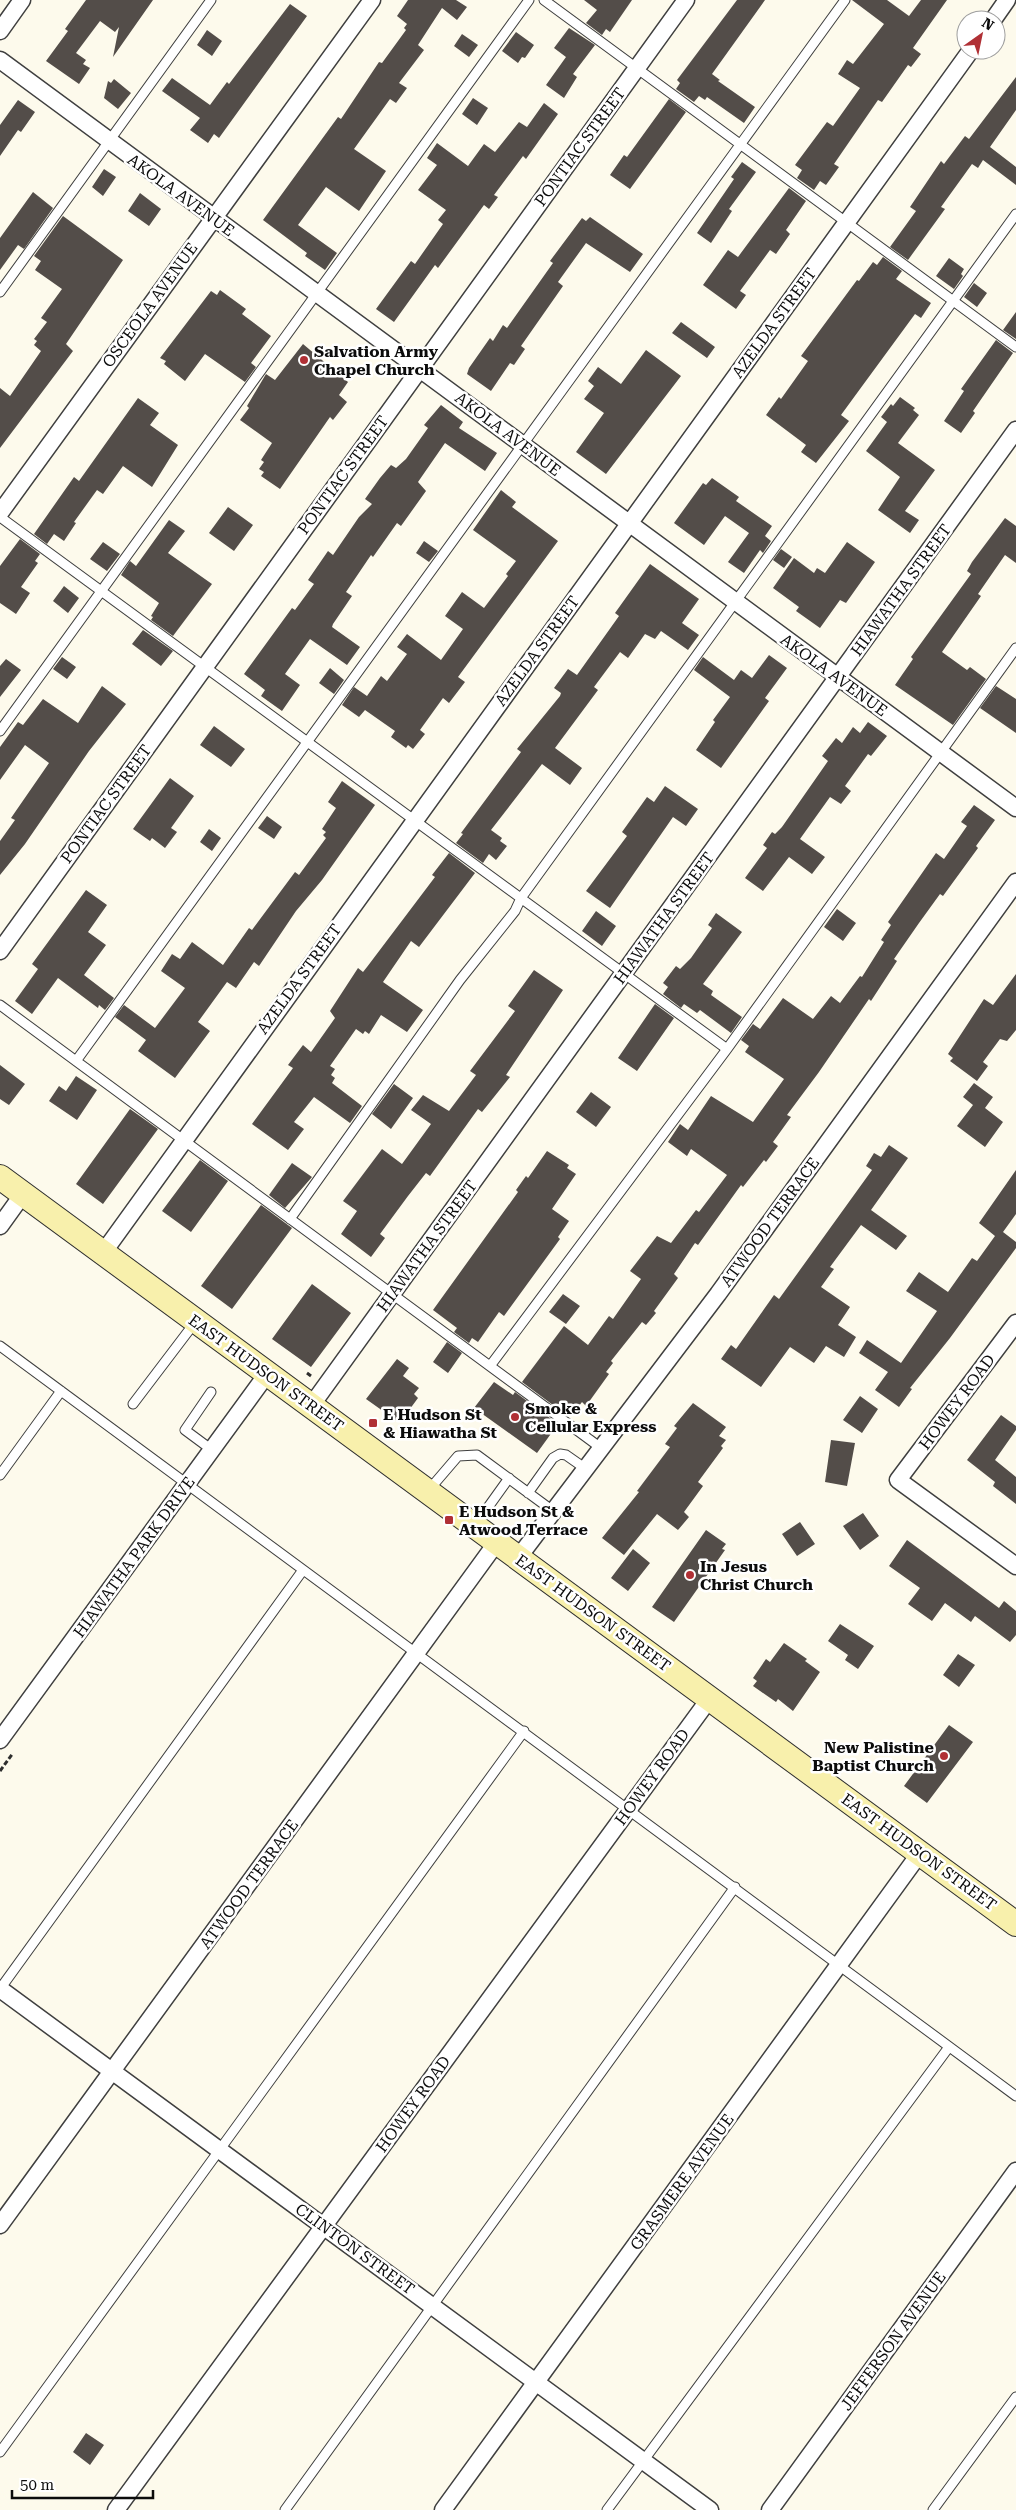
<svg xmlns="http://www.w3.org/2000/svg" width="1016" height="2510" font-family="'Roboto Serif',serif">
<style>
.building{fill:#534d49}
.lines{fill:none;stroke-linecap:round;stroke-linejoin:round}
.service-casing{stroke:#3f3f3f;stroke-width:11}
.minor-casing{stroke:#3f3f3f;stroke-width:19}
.secondary-casing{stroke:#2e2e2e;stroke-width:26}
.path{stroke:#2e2e2e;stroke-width:3;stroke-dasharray:5 2.5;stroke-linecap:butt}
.service{stroke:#fff;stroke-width:9}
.minor{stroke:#fff;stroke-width:16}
.secondary{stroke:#f8f0ac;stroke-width:24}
.poi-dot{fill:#b03035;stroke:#fff;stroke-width:2}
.labels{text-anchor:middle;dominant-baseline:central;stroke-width:5;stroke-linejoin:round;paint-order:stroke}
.street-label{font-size:16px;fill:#0c0c0c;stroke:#fff}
.poi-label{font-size:16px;font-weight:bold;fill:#0c0c0c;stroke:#fff;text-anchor:start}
</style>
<rect width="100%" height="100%" fill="#fdfaec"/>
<path class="building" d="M86 0H153L113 57 119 27 115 32 100 21 76 53 86 60 83 64 90 68 79 84 46 61 68 31 65 29Z
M408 0H456L467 7 457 20 442 8 418 45 424 50 399 83 407 88 396 103 390 99 354 149 386 171 359 211 326 187 298 225 337 253 325 270 305 256 307 253 263 220 338 117 341 119 379 62 382 63 406 30 404 28 407 24 397 16Z
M584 0H632L610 32 606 29 602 35 586 23 597 10Z
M737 0H765L712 74 720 80 718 81 755 107 744 123 707 97 705 100 699 96 694 102 676 89 680 83 677 80Z
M852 0H887L909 16 921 0H947L913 48 921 54 911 67 908 65 882 102 878 100 834 164 839 167 826 185 820 181 814 190 797 178 802 170 795 165 827 122 833 126 860 88 838 74 847 60 853 64 884 24Z
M290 4 307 16 219 138 214 134 208 143 190 130 200 118 162 91 172 78 210 105 227 82 229 84Z
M569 28 595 45 573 74 577 77 564 98 546 85 566 57 554 48Z
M207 30 222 41 212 56 197 45Z
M516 32 534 45 525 58 522 57 518 63 502 51Z
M462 34 478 45 469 57 454 46Z
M1016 77V110L990 147 1016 167V185L983 160 978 168 972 164 941 207 945 209 908 260 890 247 916 211 910 207 941 161 944 164 965 136 969 139Z
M114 79 131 93 118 109 104 98 108 81 111 83Z
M473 98 488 108 477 125 462 114Z
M669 99 686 112 630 189 610 175 624 155 627 157Z
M18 100 35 112 21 132 18 130 0 156V125Z
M544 103 558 114 526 159 523 156 494 195 498 197 489 209 484 205 438 268 435 265 394 322 376 309 411 261 415 264 443 224 438 220 446 210 418 190 437 165 427 158 437 143 468 166 484 144 495 152 519 122 527 127Z
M742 162 756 172 729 209 732 211 711 243 697 233 734 179 731 177Z
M104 169 116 177 103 196 92 187Z
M789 188 806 201 786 230 790 234 776 254 770 250 740 291 746 295 736 309 703 285 728 250 738 257Z
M33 192 53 208 24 249 18 245 0 270V238Z
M140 193 161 209 149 226 128 211Z
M63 216 123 260 66 344 73 351 0 448V388L10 396 41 351 34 345 37 341 34 339 47 322 41 318 62 289 35 270 41 261 34 256Z
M590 217 643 254 630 272 586 243 558 282 563 286 521 346 525 349 514 365 510 363 491 391 467 374 469 368 490 338 493 341 503 325 507 328 553 263 550 261 582 218 586 221Z
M883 257 902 271 896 279 931 303 921 318 915 314 860 389 841 415 849 421 816 463 801 452 806 445 766 415 779 397 781 399 808 361 801 356 857 280 859 281 873 262 877 265Z
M949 258 964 269 961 274 963 276 954 289 936 276Z
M974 283 987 293 977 307 964 297Z
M220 290 246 309 242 314 271 336 251 363 256 367 245 382 205 354 185 381 164 364 166 361 160 358 211 291 217 295Z
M1016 312V339L1003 330Z
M681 322 715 347 707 358 672 333Z
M996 340 1013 353 973 411 975 413 961 433 944 421 964 391 961 389Z
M303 344 348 382 339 395 347 402 333 420 330 417 280 489 261 476 264 472 259 469 264 462 261 460 272 443 240 420 249 408 247 406 266 374 275 380Z
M646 350 681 376 606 474 576 452 604 413 584 399 594 386 588 381 598 367 621 384Z
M900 397 915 408 913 410 919 415 898 443 935 470 905 511 919 520 910 533 878 510 900 477 866 451 887 422 881 417 891 404 893 406Z
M138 398 159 413 150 425 178 445 152 487 123 466 103 494 97 490 74 522 76 523 64 541 54 534 47 544 34 534 74 477 79 481Z
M441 405 463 422 459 428 497 453 485 471 445 443 418 482 426 491 401 526 397 523 373 557 371 555 346 592 352 596 333 624 332 627 360 647 347 665 310 639 285 674 300 685 282 711 261 696 265 690 244 674 292 608 295 610 314 584 308 580 328 551 333 555 359 517 372 504 365 499 380 478 391 465 396 468 406 459 428 428 424 425Z
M712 478 739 497 736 501 772 526 765 536 771 541 763 553 760 550 744 573 728 562 749 533 725 516 704 545 674 523 703 483 706 485Z
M501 490 516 502 512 507 558 541 458 677 465 682 449 703 443 698 420 730 425 734 413 749 408 745 406 748 391 737 395 731 365 710 359 717 342 705 354 687 367 696 381 676 387 681 407 654 397 647 407 634 441 660 463 629 445 616 462 592 484 608 508 576 506 574 516 561 473 530Z
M228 507 253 525 234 551 209 533Z
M1005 518 1016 526V563L1005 555 978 594 981 596 942 652 967 670 970 667 986 679 953 725 895 685 913 659 911 657 971 574 967 571 972 562Z
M169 520 185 531 168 553 212 584 173 636 151 620 153 617 151 616 159 603 121 575 130 561 136 566Z
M20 539 40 554 35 561 38 563 21 587 30 593 16 614 0 603V566Z
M424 541 438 551 429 562 416 553Z
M103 542 120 554 107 571 90 559Z
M847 542 875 562 846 603 840 600 820 628 796 611 799 607 773 588 794 558 814 573 817 568 825 573Z
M781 549 792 557 784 568 773 560Z
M650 564 699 599 682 623 699 635 688 650 661 631 655 639 645 634 628 658 620 652 594 687 598 690 555 748 582 768 570 785 542 764 491 830 502 838 500 841 507 846 496 860 489 854 483 863 456 843 463 834 461 833 521 752 517 749 560 696 561 693 554 688 568 669 577 675 619 616 615 613Z
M64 586 79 598 68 613 53 601Z
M143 630 173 651 161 666 132 644Z
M769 655 787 668 765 698 769 701 721 768 696 750 715 722 713 720 730 697 694 670 703 657 734 680 741 670 752 678Z
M62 657 76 667 67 679 53 669Z
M6 659 21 670 0 697V666Z
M330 668 344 680 334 694 319 683Z
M102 686 126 704 89 751 25 844 0 875V841L15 820 11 818 49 763 25 745 0 780V747L18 722 23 725 43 699 78 723Z
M996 686 1016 699V733L980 708Z
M868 722 887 736 871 756 868 754 845 786 851 791 841 804 830 797 800 839 825 857 812 874 789 857 763 891 745 878 767 848 763 845 772 832 775 834 782 827 828 761 822 756 836 738 842 743 853 727 860 733Z
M214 726 245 749 231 767 200 745Z
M170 778 194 796 171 828 177 832 165 848 152 838 150 841 133 829Z
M342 781 375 805 322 880 296 911 259 966 254 962 236 988 227 982 198 1022 210 1031 175 1078 138 1051 146 1040 115 1017 124 1005 155 1028 185 988 161 971 172 954 180 959 192 942 223 965 249 928 252 930 295 872 299 875 326 838 323 835 326 832 322 829 336 808 328 802Z
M665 786 698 809 686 826 673 817 610 908 586 891 627 836 622 832 647 797 654 802Z
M974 805 995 820 976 846 978 848 943 896 940 894 919 923 894 959 897 961 871 1001 869 999 819 1072 787 1115 791 1117 773 1142 778 1146 766 1162 764 1160 743 1187 741 1185 698 1245 695 1243 674 1274 678 1278 654 1311 656 1313 646 1325 642 1322 611 1361 613 1363 606 1372 609 1374 586 1406 582 1402 575 1411 570 1408 565 1414 522 1382 564 1326 588 1345 609 1316 613 1319 641 1279 630 1271 657 1236 671 1243 696 1210 699 1212 727 1175 691 1149 687 1156 668 1142 680 1124 688 1130 711 1096 753 1122 784 1079 745 1052 749 1046 741 1040 753 1024 760 1029 783 998 813 1019 831 996 840 1003 860 976 862 977 884 942 881 940 891 925 888 922 936 853 944 859 967 826 961 822Z
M267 816 282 827 274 839 258 828Z
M209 829 221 838 212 851 200 842Z
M449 853 475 873 419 947 411 941 383 982 423 1010 407 1032 381 1015 369 1034 365 1031 363 1034 356 1029 330 1066 335 1069 331 1075 335 1078 332 1083 362 1106 350 1123 314 1097 294 1122 304 1129 288 1150 252 1124 293 1068 288 1065 303 1045 311 1052 335 1018 330 1011 358 968 363 972 367 967 435 877 432 875Z
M86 890 107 905 88 932 106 945 84 975 114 998 105 1010 99 1005 98 1008 58 978 32 1014 15 1001 38 969 32 964Z
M837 909 856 923 843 941 824 927Z
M596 911 616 926 602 946 582 931Z
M716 913 742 932 703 984 713 991 711 995 742 1017 731 1033 700 1010 697 1013 684 1004 681 1008 663 994 668 987 663 983 676 966 680 969 691 958 712 928 708 925Z
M534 970 563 990 506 1075 510 1077 482 1112 478 1109 430 1176 426 1173 408 1196 380 1234 385 1238 371 1257 341 1234 357 1211 343 1201 382 1149 402 1164 431 1124 411 1110 423 1095 449 1111 476 1075 470 1071 515 1011 508 1006Z
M1016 974V1030L1007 1041 1000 1039 983 1062 988 1066 977 1081 950 1061 953 1058 948 1054 984 999 993 1005Z
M655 1004 674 1018 637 1071 618 1058Z
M0 1065 25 1084 9 1105 0 1099Z
M76 1076 97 1090 77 1120 49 1101 59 1086 66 1091Z
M974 1083 993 1097 985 1108 1003 1122 985 1147 957 1126 973 1105 963 1097Z
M394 1084 413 1098 391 1129 372 1114Z
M591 1092 611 1107 596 1127 576 1112Z
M130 1109 158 1129 103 1204 76 1184Z
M889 1145 908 1158 871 1210 907 1236 896 1250 861 1225 830 1267 834 1269 821 1287 850 1307 838 1325 856 1337 844 1357 826 1346 814 1363 790 1347 761 1387 721 1359 731 1345 736 1349 774 1295 779 1299 872 1170 866 1166 874 1153 881 1157Z
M547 1151 569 1165 567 1168 576 1174 552 1209 569 1221 558 1237 560 1239 504 1316 499 1312 478 1342 472 1338 469 1343 454 1332 457 1328 433 1310 518 1192 516 1190 526 1176 528 1178Z
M200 1160 228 1181 191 1232 162 1211Z
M292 1163 312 1177 285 1208 269 1195Z
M1016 1170V1214L1003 1232 1016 1242V1248L950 1338 910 1388 912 1389 899 1407 875 1390 888 1372 859 1353 867 1340 901 1363 937 1311 906 1291 919 1272 948 1292 972 1258 977 1261 995 1236 979 1223Z
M261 1205 292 1228 232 1309 201 1286Z
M312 1284 351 1313 311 1367 272 1339Z
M563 1294 580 1306 566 1324 549 1312Z
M447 1342 462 1353 448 1373 433 1362Z
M397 1359 409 1368 403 1376 419 1388 414 1394 418 1398 404 1417 402 1415 397 1421 366 1399Z
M494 1382 513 1395 515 1392 558 1424 537 1453 474 1408Z
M860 1396 878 1409 862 1433 843 1420Z
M693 1403 726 1427 719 1436 726 1440 721 1446 723 1448 698 1482 703 1486 684 1512 689 1517 678 1530 657 1514 624 1555 602 1538 639 1492 637 1491 670 1447 665 1444 677 1428 674 1426Z
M1001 1415 1016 1426V1430L995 1460 1016 1477V1504L993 1486 995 1482 967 1460Z
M831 1440 855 1443 847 1486 825 1482Z
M863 1513 879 1536 860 1550 843 1526Z
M800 1522 815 1544 797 1556 782 1534Z
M706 1530 726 1544 722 1549 725 1550 674 1622 652 1607Z
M907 1540 999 1608 1004 1601 1016 1611V1635L1010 1642 975 1616 971 1622 945 1603 932 1621 908 1604 920 1588 889 1566Z
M633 1549 650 1563 628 1591 611 1578Z
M840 1624 874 1646 858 1669 845 1660 848 1655 828 1641Z
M784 1643 807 1659 805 1661 820 1672 793 1711 778 1699 776 1702 753 1686 757 1681 753 1678 766 1659 770 1662Z
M958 1654 975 1665 959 1687 943 1675Z
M949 1725 973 1742 927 1803 904 1786Z
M86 2433 104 2445 90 2465 73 2452Z"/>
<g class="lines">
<defs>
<path id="service" d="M544 0 1016 347
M0 292 211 0
M0 517 727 1049
M0 731 529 0
M0 1005 601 1448
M76 1061 845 0
M290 1219 460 980 515 911 521 898 1016 214
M0 1346 1016 2096
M490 1366 727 1049 1016 648
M211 1392 185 1430 212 1450
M133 1404 196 1321
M0 1475 61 1391
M428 1491 458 1456 477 1455 553 1511
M528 1493 553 1458 560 1454 566 1455 586 1469
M476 1524 509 1478
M0 1989 303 1570
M0 2452 524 1731
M285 2510 735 1887
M607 2510 949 2047
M933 2510 1016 2397"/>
<path id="minor" d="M993 20 1007 0
M0 31 22 0
M0 60 1016 808
M0 513 372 0
M0 951 686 0
M0 1226 23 1194
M103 1253 971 50
M1016 1323 898 1480 1016 1566
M311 1406 1016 430
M518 1558 718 1294 1016 882
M0 1740 267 1374
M0 1989 710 2510
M0 2225 497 1542
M116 2510 710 1698
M443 2510 920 1853
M770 2510 1016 2171"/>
<path id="secondary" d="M0 1177 1016 1924"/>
</defs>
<use href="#service" class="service-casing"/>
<use href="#minor" class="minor-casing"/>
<use href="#secondary" class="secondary-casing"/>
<path class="path" d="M307 1373 311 1376
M0 1771 13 1753"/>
<use href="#service" class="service"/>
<use href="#minor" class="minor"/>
<use href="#secondary" class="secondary"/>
</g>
<g class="poi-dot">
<circle cx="304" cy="360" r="5"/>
<circle cx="515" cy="1417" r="5"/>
<rect x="368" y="1418" width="10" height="10" rx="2.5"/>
<rect x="444" y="1515" width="10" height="10" rx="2.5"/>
<circle cx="690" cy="1575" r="5"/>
<circle cx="944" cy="1756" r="5"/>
</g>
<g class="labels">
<g class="street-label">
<text transform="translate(580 147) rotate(-54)">PONTIAC STREET</text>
<text transform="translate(181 195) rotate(36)">AKOLA AVENUE</text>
<text transform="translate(150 305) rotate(-54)">OSCEOLA AVENUE</text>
<text transform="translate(774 323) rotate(-54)">AZELDA STREET</text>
<text transform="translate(508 434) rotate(37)">AKOLA AVENUE</text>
<text transform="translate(343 475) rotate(-54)">PONTIAC STREET</text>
<text transform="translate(901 590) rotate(-54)">HIAWATHA STREET</text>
<text transform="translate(537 651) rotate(-54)">AZELDA STREET</text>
<text transform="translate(834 675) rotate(36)">AKOLA AVENUE</text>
<text transform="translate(106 804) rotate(-54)">PONTIAC STREET</text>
<text transform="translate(664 918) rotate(-54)">HIAWATHA STREET</text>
<text transform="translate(299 979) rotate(-54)">AZELDA STREET</text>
<text transform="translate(770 1222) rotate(-54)">ATWOOD TERRACE</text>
<text transform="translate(427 1246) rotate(-54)">HIAWATHA STREET</text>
<text transform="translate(266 1373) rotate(36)">EAST HUDSON STREET</text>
<text transform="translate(957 1402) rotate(-53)">HOWEY ROAD</text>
<text transform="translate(134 1557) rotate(-54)">HIAWATHA PARK DRIVE</text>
<text transform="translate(593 1613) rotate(36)">EAST HUDSON STREET</text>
<text transform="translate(652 1777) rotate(-54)">HOWEY ROAD</text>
<text transform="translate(919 1852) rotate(36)">EAST HUDSON STREET</text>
<text transform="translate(249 1884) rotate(-54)">ATWOOD TERRACE</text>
<text transform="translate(413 2104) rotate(-54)">HOWEY ROAD</text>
<text transform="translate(682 2182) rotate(-54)">GRASMERE AVENUE</text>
<text transform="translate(355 2249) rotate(36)">CLINTON STREET</text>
<text transform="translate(893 2341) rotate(-54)">JEFFERSON AVENUE</text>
</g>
<g class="poi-label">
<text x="314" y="351">Salvation Army<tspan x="314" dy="18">Chapel Church</tspan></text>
<text x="525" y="1408">Smoke &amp;<tspan x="525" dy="18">Cellular Express</tspan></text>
<text x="383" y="1414">E Hudson St<tspan x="383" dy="18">&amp; Hiawatha St</tspan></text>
<text x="459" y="1511">E Hudson St &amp;<tspan x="459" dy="18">Atwood Terrace</tspan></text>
<text x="700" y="1566">In Jesus<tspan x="700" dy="18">Christ Church</tspan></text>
<text x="934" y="1747" text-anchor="end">New Palistine<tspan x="934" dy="18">Baptist Church</tspan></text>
</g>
</g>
<g transform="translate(981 35) rotate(33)"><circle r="24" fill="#ffffff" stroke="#9e9e9e"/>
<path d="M0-4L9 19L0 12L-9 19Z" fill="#b03035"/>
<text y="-8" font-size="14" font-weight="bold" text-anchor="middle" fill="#0c0c0c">N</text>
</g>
<path d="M12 2490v8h141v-8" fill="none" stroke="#0c0c0c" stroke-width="2.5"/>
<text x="20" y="2490" font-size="15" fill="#0c0c0c" stroke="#ffffff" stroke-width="4" paint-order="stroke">50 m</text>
</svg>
